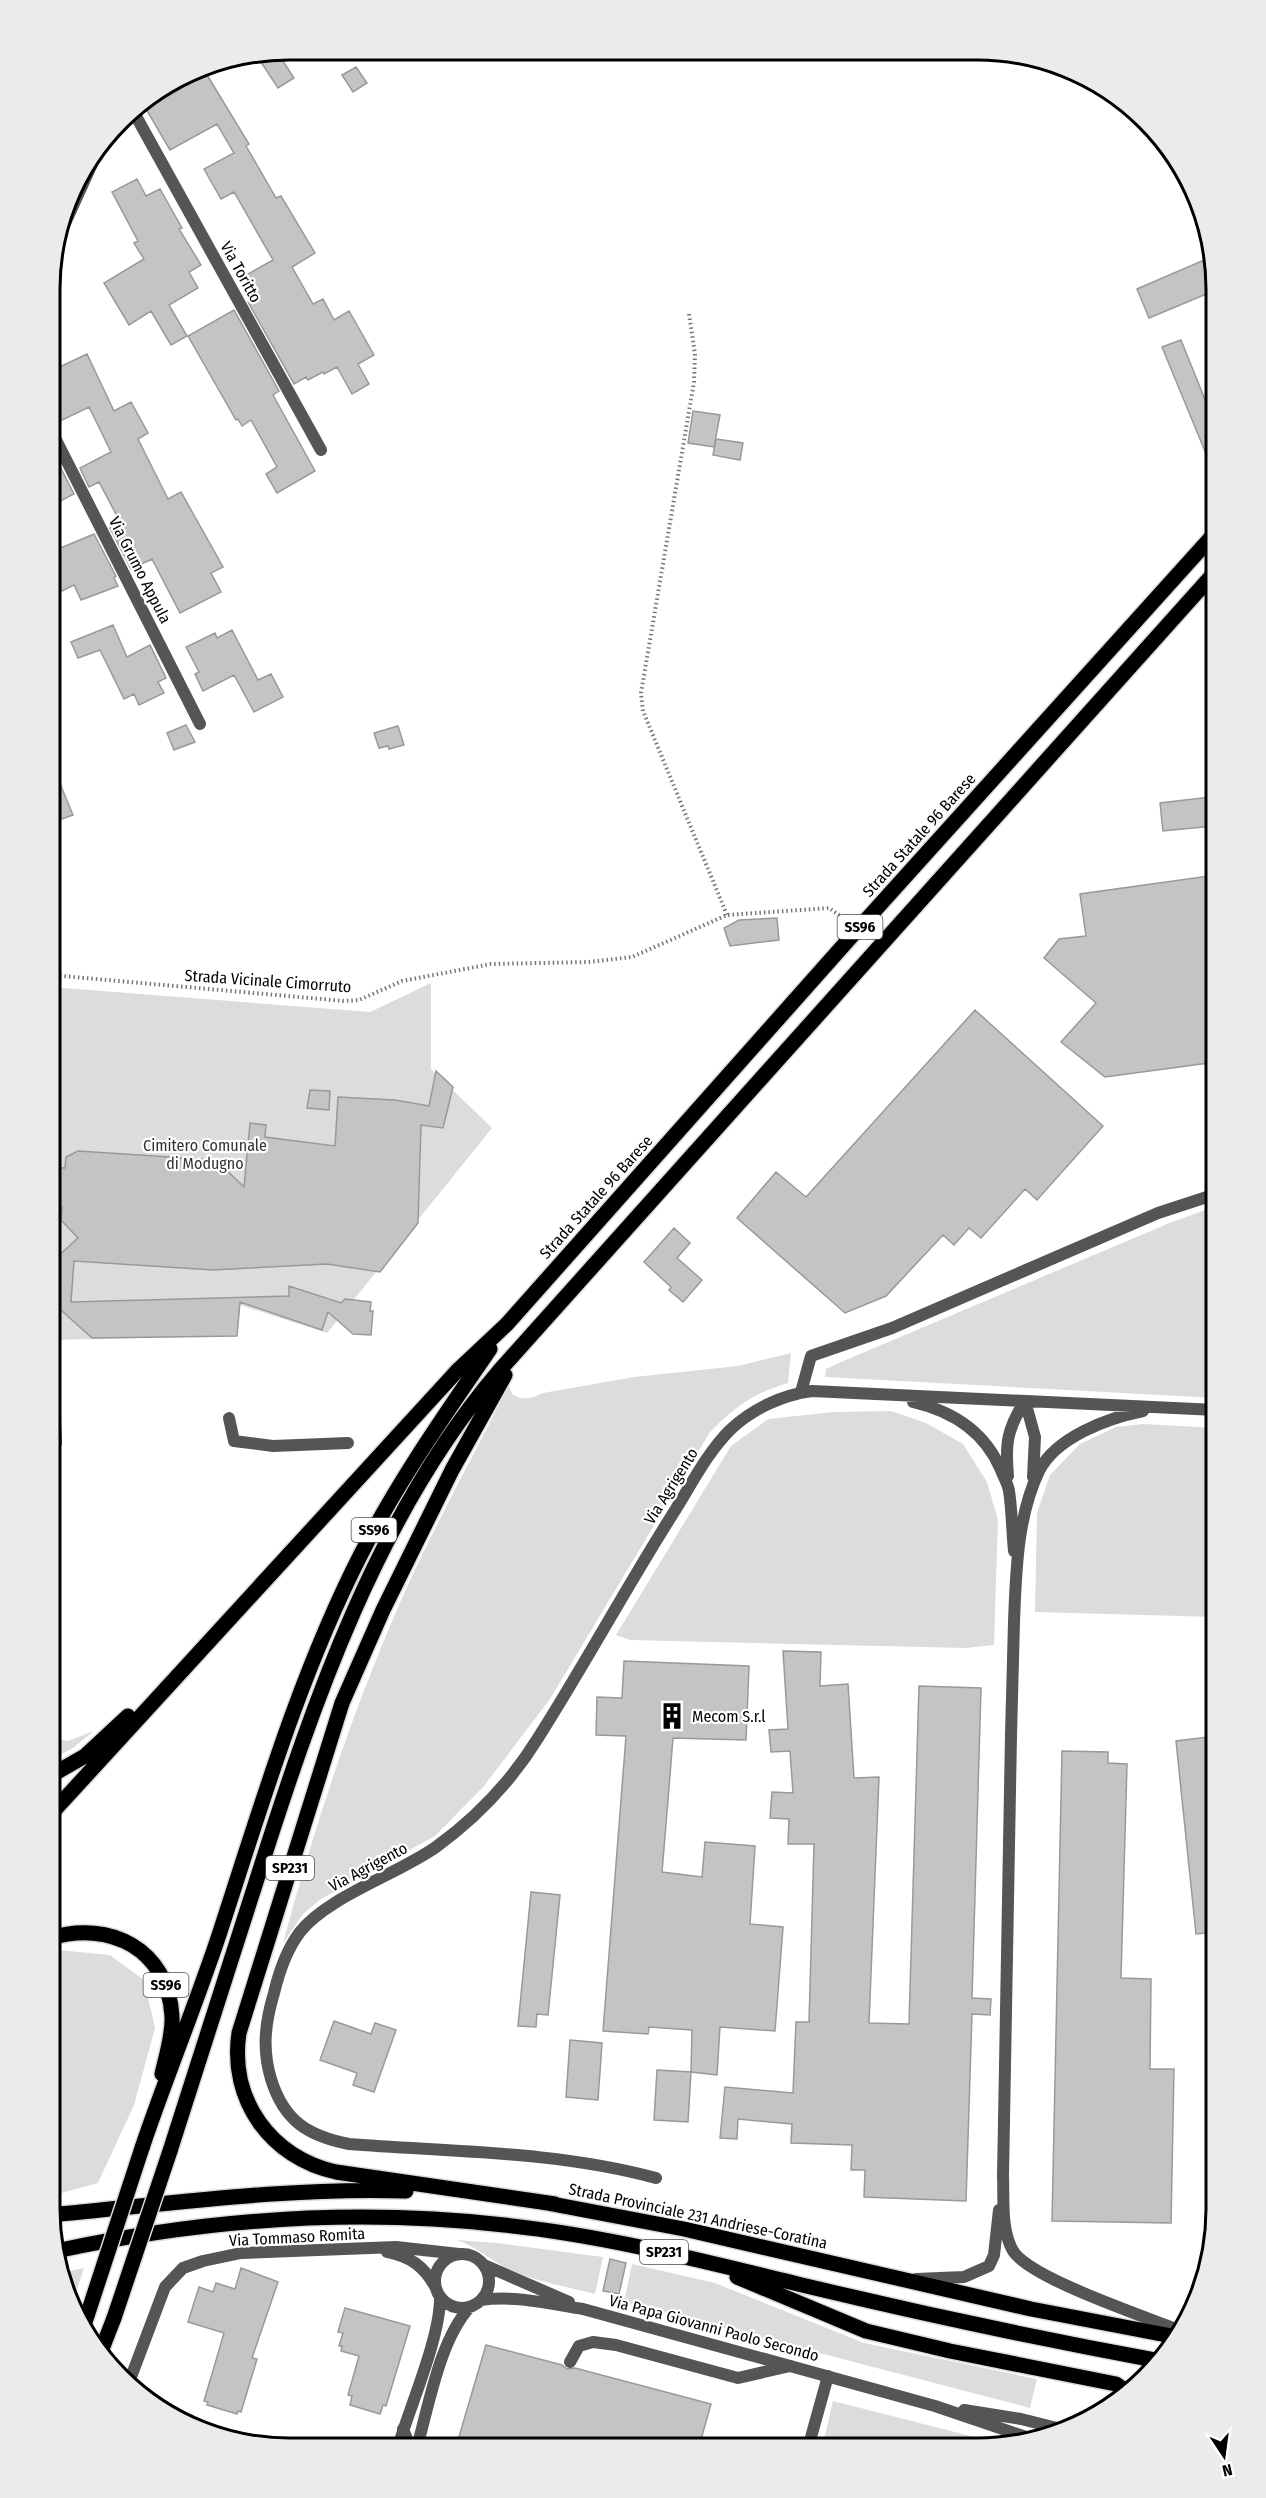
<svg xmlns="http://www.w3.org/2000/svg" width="1266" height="2498" font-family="'Fira Sans Condensed',sans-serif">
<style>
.green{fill:#dcdcdc}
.building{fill:#c4c4c4;stroke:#999;stroke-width:1.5}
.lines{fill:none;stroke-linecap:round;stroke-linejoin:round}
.primary-casing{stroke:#dbdbdb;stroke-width:18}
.path{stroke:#777;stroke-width:4;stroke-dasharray:1.5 3;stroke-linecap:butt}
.lane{stroke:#555;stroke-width:12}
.street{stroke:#555;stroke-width:12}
.primary{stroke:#000;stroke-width:15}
.primary-bridge-casing{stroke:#dbdbdb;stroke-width:18;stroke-linecap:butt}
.primary-bridge{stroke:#000;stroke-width:15}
.labels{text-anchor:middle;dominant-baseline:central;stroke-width:4.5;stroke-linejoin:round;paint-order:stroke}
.shield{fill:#fff;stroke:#4c4c4c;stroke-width:1.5}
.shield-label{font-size:15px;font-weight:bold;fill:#000}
.street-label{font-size:16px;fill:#000;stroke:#fff}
.park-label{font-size:16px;fill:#333;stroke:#fff}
.poi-label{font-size:16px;fill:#000;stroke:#fff;text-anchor:start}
.rim{fill:none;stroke:#000;stroke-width:3}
</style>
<rect width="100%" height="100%" fill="#fff"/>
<path class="green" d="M431 983V1069L492 1128 327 1333 240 1305 237 1336 50 1340 51 987 370 1012Z
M1216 1206V1398L825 1377 826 1369 841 1362 1172 1222Z
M791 1353 788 1383C752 1394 736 1406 710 1432L550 1699 484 1786 435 1836 321 1899 303 1914 283 1943C315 1824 353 1709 403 1596 435 1524 474 1455 509 1385L512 1394C523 1402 532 1398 543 1393L634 1377 738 1366Z
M891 1411 926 1423 963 1444 987 1482 998 1520 994 1645 966 1648 630 1640 616 1635 731 1446 768 1419 834 1412Z
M1143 1424 1216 1428V1617L1035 1612 1037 1513 1050 1475 1080 1444 1116 1427Z
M94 1731 73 1748 50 1760V1739L68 1741Z
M58 1950 110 1955 144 1980 155 2028 134 2105 98 2183 50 2196V1953Z
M456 2240 497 2243 603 2257 595 2294C568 2287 539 2282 513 2271 493 2263 477 2246 456 2240Z
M632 2264 715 2283 864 2343 1037 2379 1030 2408 624 2302Z
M84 2268 72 2305 62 2286 60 2273Z
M833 2401 1002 2444 977 2448H822Z"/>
<path class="building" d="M277 52 294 78 278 88 257 56Z
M356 67 367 83 353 92 342 75Z
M204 70 249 144 246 146 276 198 281 196 315 253 292 267 313 304 323 299 334 320 349 311 374 355 358 364 369 384 352 394 337 367 324 374 323 372 308 380 306 377 294 384 248 302 253 299 241 278 273 260 234 192 221 199 204 169 234 153 217 124 170 150 146 109 180 89Z
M137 179 146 196 160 189 182 228 179 229 201 265 189 272 198 288 169 305 187 336 171 345 151 311 129 325 104 283 144 259 134 243 138 241 112 192Z
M1211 257 1216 290 1149 318 1137 289Z
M234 310 279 391 273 395 315 471 277 493 266 474 277 467 251 420 242 426 238 419 236 420 188 336Z
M1181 340 1216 427V478L1162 347Z
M87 354 114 411 131 402 148 433 138 439 168 499 181 492 223 567 211 573 221 592 180 613 152 559 131 569 110 528 114 526 112 522 118 518 99 482 89 487 80 468 111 452 89 407 56 423 51 422V371Z
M693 411 720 415 714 447 688 443Z
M716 439 743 443 740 460 713 455Z
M51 449 74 494 51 506Z
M94 534 116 576 114 578 118 586 81 600 74 585 62 591 51 567V552Z
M113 625 127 657 150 645 166 678 158 682 164 693 139 705 134 694 124 699 100 650 78 658 71 642Z
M232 630 258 680 271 674 283 697 254 712 234 675 203 691 195 674 199 672 186 647 215 633 217 638Z
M186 725 195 742 174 750 167 733Z
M398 726 404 745 389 749 388 746 379 748 374 733Z
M51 762 73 815 51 823Z
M1210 797 1213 826 1163 831 1160 803Z
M1216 875V1062L1105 1077 1061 1042 1096 1003 1044 958 1059 939 1086 936 1080 894Z
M777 918 779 940 730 946 724 928 739 920Z
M975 1010 1103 1126 1037 1200 1025 1189 981 1238 969 1228 954 1245 943 1235 886 1296 845 1313 737 1218 776 1172 806 1197Z
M436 1071 453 1087 443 1128 421 1125 418 1223 380 1272 327 1264 213 1270 74 1261 71 1302 289 1296V1286L341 1303 345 1299 371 1302 370 1311H373L371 1335 353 1334 328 1312 322 1330 240 1302 237 1336 92 1338 52 1302H55L58 1260 55 1259 78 1238 61 1220 62 1207H51V1167L65 1168 66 1157 78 1151 216 1160 244 1187 250 1123 266 1125 265 1137 335 1146 338 1097 395 1100 429 1106Z
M310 1090 330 1091 329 1110 307 1108Z
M674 1228 690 1243 677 1258 702 1280 683 1302 669 1290 671 1287 644 1262Z
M783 1651 821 1652 820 1686 848 1684 854 1778 879 1777 869 2023 909 2024 919 1686 981 1688 972 1998 991 1999 990 2015 972 2014 966 2201 864 2197 865 2170H851L852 2145 791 2143 792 2124 738 2119 737 2139 720 2138 725 2087 793 2093 796 2022H809L814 1844H788L789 1819 770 1818 772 1792 793 1793 790 1751 771 1752 769 1730 788 1729Z
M624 1661 749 1666 746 1740 673 1738 667 1812 662 1872 702 1877 705 1842 755 1846 750 1924 783 1927 775 2031 720 2027 717 2075 691 2072 692 2030 649 2027 648 2034 603 2031 626 1736 596 1735 597 1697 622 1698Z
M1216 1736V1932L1196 1934 1176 1741Z
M1062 1751 1108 1752V1763L1127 1764 1121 1978 1151 1979 1150 2069H1174L1171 2223 1052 2221Z
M531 1892 560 1895 548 2015 537 2014 536 2027 518 2026Z
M334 2021 371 2034 375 2023 396 2030 374 2092 353 2085 357 2073 320 2060Z
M570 2040 602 2043 598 2100 566 2097Z
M657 2070 691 2072 688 2122 654 2120Z
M610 2259 626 2263 619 2294 603 2291Z
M241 2268 278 2282 252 2358 257 2359 241 2412 238 2411 237 2414 207 2405 208 2402 204 2401 224 2333 188 2322 199 2287 213 2292 216 2283 235 2289Z
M345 2308 410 2326 386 2406 383 2405 380 2414 350 2405 352 2396 348 2395 359 2356 341 2351 342 2346H339L343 2333 338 2332Z
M486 2345 562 2365 567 2369 575 2368 711 2404 702 2436 695 2441 696 2448 456 2447Z"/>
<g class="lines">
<defs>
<path id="primary" d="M505 1375 452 1470 383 1610 342 1703 239 2033C229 2100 271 2158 336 2172L555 2204
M50 1776 85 1756 128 1716
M50 1815 457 1371 507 1324 858 929 1216 532
M50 1938C110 1920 168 1949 172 2016 173 2035 166 2056 162 2074
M142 2148C166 2077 195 2007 219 1935 261 1807 299 1676 360 1556 397 1483 444 1416 490 1349
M170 2151C199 2060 228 1970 257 1879 313 1703 377 1514 499 1371L1216 571
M547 2203 684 2229 1031 2309 1177 2337
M50 2215C169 2204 287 2187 406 2191
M56 2251C204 2219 354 2208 504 2225 611 2236 714 2264 819 2289 932 2316 1046 2340 1160 2361
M737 2277 866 2331 950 2351 1116 2384 1127 2392
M83 2328 88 2313
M100 2354 114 2318"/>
</defs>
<use href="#primary" class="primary-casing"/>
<path class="path" d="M689 314 695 354 694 382 641 693 643 711 727 915
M51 975 344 1001 359 1000 402 981 491 964 588 962 632 957 727 915 829 908 846 920"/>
<path class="lane" d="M229 1418 234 1441 273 1446 348 1443
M50 1453 56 1443 55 1420
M570 2362 579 2346 593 2342 616 2345 738 2378 790 2366
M403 2429 410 2447
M703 2444 716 2448
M808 2448 828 2376"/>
<path class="street" d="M132 109 321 450
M57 241 96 155
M51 430 200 724
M801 1392 811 1356 892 1328 1158 1213 1216 1194
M913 1402C952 1411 985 1432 1001 1470 1003 1476 1008 1484 1009 1491 1012 1510 1012 1531 1014 1551
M1143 1411C1108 1418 1056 1437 1039 1471 1017 1517 1016 1572 1014 1622 1013 1660 1012 1698 1011 1735 1008 1882 1005 2029 1003 2176 1004 2200 1001 2228 1012 2249 1025 2277 1147 2317 1181 2331
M1008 1476C1005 1444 1007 1429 1025 1401L1035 1437 1033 1477
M656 2178C556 2151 452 2152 349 2144 308 2136 284 2121 271 2079 262 2049 265 2023 274 1993 279 1972 287 1949 300 1932 327 1897 398 1874 436 1847 476 1818 512 1780 538 1738 585 1664 627 1586 674 1512 691 1485 707 1453 730 1430 752 1409 782 1395 812 1391L1216 1410
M387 2252C411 2257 424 2266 436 2288
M435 2281a27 27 0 1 1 54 0a27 27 0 1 1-54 0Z
M484 2265 569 2302
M916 2279 964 2277 989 2266 994 2255 999 2210
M481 2300C514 2295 551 2304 583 2309L935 2406 1032 2439
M128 2385 165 2287 183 2268 203 2261 241 2253 396 2247 459 2254
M964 2410 1021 2419 1065 2430
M398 2447C410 2406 441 2336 440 2296
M417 2447C429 2405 440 2339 470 2307"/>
<use href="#primary" class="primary"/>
<defs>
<path id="primary-bridge" d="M88 2313 142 2148
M114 2318 170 2151"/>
</defs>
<use href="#primary-bridge" class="primary-bridge-casing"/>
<use href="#primary-bridge" class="primary-bridge"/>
</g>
<defs>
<symbol id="building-bare" viewBox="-9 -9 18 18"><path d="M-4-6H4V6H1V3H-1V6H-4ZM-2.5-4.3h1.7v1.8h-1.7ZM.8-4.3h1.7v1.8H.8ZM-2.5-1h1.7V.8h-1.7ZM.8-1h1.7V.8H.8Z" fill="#000" stroke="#fff" stroke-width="2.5" paint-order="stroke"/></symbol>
</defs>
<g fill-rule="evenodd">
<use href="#building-bare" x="653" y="1697" width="38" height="38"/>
</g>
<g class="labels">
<g class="shield">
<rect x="837.5" y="915" width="45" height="24" rx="4.5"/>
<rect x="351.5" y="1518" width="45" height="24" rx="4.5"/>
<rect x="266" y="1856" width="48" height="24" rx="4.5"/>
<rect x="143.5" y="1973" width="45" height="24" rx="4.5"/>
<rect x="640" y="2240" width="48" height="24" rx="4.5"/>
</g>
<g class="shield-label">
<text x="860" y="927">SS96</text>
<text x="374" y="1530">SS96</text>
<text x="290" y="1868">SP231</text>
<text x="166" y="1985">SS96</text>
<text x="664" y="2252">SP231</text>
</g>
<g class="street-label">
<text transform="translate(241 272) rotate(61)">Via Toritto</text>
<text transform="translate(140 570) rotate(63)">Via Grumo Appula</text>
<text transform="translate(919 835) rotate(-48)">Strada Statale 96 Barese</text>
<text transform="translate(268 981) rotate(4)">Strada Vicinale Cimorruto</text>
<text transform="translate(596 1197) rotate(-48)">Strada Statale 96 Barese</text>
<text transform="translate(671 1486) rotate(-58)">Via Agrigento</text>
<text transform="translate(368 1867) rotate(-28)">Via Agrigento</text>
<text transform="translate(698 2216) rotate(12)">Strada Provinciale 231 Andriese-Coratina</text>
<text transform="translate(297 2237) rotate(-3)">Via Tommaso Romita</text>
<text transform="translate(714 2328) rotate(15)">Via Papa Giovanni Paolo Secondo</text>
</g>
<g class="park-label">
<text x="205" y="1145">Cimitero Comunale<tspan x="205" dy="18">di Modugno</tspan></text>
</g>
<g class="poi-label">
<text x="692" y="1716">Mecom S.r.l</text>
</g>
</g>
<path d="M0 0H1266V2498H0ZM289 60H977A229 229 0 0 1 1206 289V2209A229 229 0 0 1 977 2438H289A229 229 0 0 1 60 2209V289A229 229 0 0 1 289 60Z" fill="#ebebeb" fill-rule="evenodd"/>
<path class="rim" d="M289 60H977A229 229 0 0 1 1206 289V2209A229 229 0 0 1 977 2438H289A229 229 0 0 1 60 2209V289A229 229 0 0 1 289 60Z"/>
<g transform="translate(1224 2456) rotate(167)" stroke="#ffffff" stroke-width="4.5" paint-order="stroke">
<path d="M0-4.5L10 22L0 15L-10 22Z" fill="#000000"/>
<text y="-9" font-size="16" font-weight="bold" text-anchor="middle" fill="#000000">N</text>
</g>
</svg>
